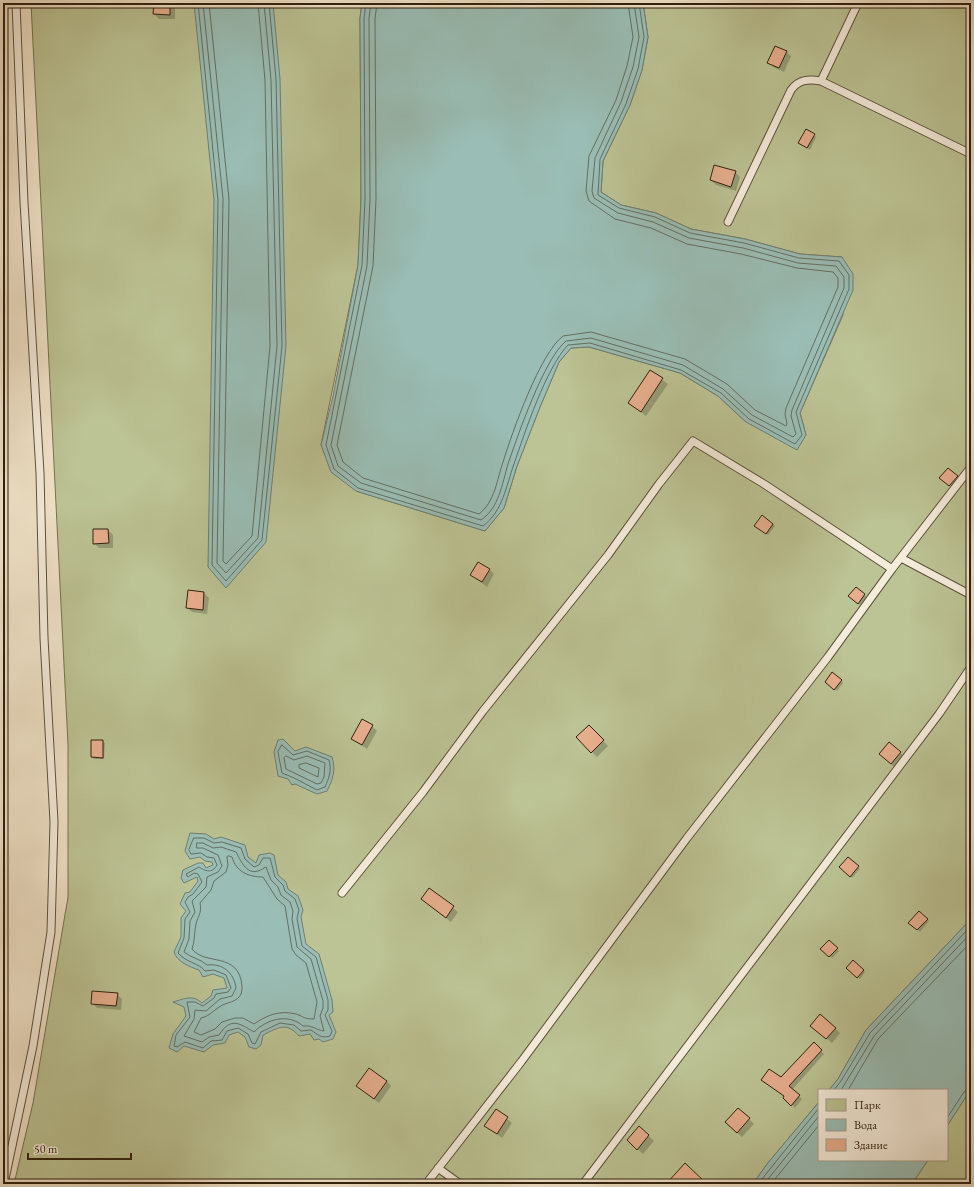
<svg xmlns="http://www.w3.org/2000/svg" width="974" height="1187" font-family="'EB Garamond',serif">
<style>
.green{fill:#bcc394;stroke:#767251}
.water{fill:#9abeb6;stroke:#6f7f73}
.shadow{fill:#0003}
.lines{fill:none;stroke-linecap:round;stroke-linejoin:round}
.shore{stroke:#646f62;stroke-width:1}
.building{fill:#e7ae8e;stroke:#2f200e}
.lane-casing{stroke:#5f513d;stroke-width:9}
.lane{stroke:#f5eddc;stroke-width:7}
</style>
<rect width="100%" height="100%" fill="#f0e3c9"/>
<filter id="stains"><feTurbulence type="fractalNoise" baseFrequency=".005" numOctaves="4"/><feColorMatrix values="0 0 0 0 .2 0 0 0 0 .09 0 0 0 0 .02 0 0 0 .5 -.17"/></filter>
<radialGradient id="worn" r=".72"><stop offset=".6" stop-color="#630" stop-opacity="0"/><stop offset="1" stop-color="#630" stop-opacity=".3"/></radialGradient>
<path class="green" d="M31 3H362L360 18 361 199 358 265 321 445 356 491 485 531 504 508 517 466 540 407 559 362 571 348 589 347 680 373 718 396 746 422 806 435 800 413 843 315 842 257 800 254 745 239 691 229 656 213 621 205 601 192 603 161 630 105 642 70 648 37 643 3H971V919L866 1030 838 1079 829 1090H819V1102L767 1164 753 1184H14L33 1103 68 897V745Z
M971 1089V1184H912L928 1160H947V1126Z"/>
<path class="water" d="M194 3H273L280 79 286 346 266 542 226 588 208 567 214 200Z
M362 3H643L648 37 642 70 630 105 603 161 601 192 621 205 656 213 691 229 745 239 800 254 842 257 853 274V290L800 413 806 435 797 450 746 422 718 396 680 373 589 347 571 348 559 362 540 407 517 466 504 508 485 531 356 491 331 472 321 445 333 396 358 265 361 199 360 18Z
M283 739 295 751 306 747 332 757C336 770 333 779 327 791L317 794 295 784 292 785 288 779 278 776 274 752 278 740Z
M190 833 206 834 214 839 221 837 245 845 248 857 256 863 259 855 270 853 274 855 278 875 286 882 288 889 298 896 303 910 301 917 306 944 319 954 332 1000 333 1012 329 1015 336 1032 333 1039 323 1042 319 1039 314 1040 310 1034 299 1036C286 1021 278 1028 263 1035L261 1045 256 1049 249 1047 245 1037 238 1032 229 1035 225 1043 213 1045 204 1052 184 1046 177 1052 169 1048 173 1034 186 1016 184 1007 173 1002C184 999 192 994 202 1003L211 996 213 990 227 988 224 978 213 974 203 977 199 970C190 967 177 962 174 952L181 937V918L186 911 180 904 185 893 190 892 198 881 197 877 184 883 181 878 183 870 198 863H203L206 868 213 865 212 862 205 861 200 857 190 859 185 851Z
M971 919V1089L947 1126V1090H829L838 1079 866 1030Z
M819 1102V1160H928L912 1184H753L767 1164Z"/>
<path class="shadow" d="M154 3H171L175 6V19H159L154 14Z
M786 52 791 56 784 72 773 67 769 63Z
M814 135 816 137 810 150 799 143Z
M735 172 740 177 736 191 716 185 711 180Z
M650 371 668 384 646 416 629 403Z
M948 469 959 479 952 487 941 478Z
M773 524 775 526 768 535 758 528Z
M108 530 113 535V548H99L94 543Z
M489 569 494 574 487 587 471 575Z
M856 588 867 597 860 605 852 598Z
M189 591 204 593 209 598 207 614 192 612 187 608Z
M841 681 843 683 837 691 828 684Z
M372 726 377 731 367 749 352 739Z
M589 726 608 746 597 757 577 737Z
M102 741 105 743 104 759H94L92 757Z
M889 743 906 758 896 769 885 758Z
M848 858 860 869 852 878 840 867Z
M429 889 458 912 451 922 422 899Z
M919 912 929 921 920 932 910 923Z
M829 941 839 951 832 958 822 949Z
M853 961 865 972 860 979 847 968Z
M117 994 122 999 121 1010 97 1008 92 1003Z
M835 1028 840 1033 832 1043 816 1030Z
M814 1044 824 1054 792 1090 802 1099 795 1108 785 1097 762 1080 781 1078Z
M387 1081 391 1086 379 1103 357 1086Z
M496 1110 512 1123 502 1138 485 1126Z
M749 1119 754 1124 742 1137 731 1127Z
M639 1127 654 1141 643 1154 633 1145Z"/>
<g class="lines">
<path class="shore" d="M198 3 218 200 212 565 226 581 262 540 282 346 276 79 269 3
M203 3 223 199 217 563 226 573 258 538 277 346 271 80 264 3
M209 3 229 199 223 561 226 564 252 536 270 346 265 80 258 3
M366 3 364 18 365 199 362 265 326 445 334 469 358 488 483 526C503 511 506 486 514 464 525 432 546 368 568 345L590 343 681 370 721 393 749 419 795 444 802 435 796 412 849 289V275L839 261 799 258 744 243 690 233 655 217 619 208 598 195 600 159 626 104 638 69 644 37 639 3
M371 3 369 18 370 199 367 266 331 445 338 466 361 483 481 520C499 508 502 484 508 464 518 435 544 359 566 341L591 338 683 365 723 389 752 415 793 437 796 434 791 416 792 410 844 288V277L836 266 798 263 743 248 689 238 653 222 618 213 594 198 592 191 595 158 621 102 633 67 639 37 634 3
M377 3 375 19 376 199 373 266 337 445 343 462 363 478 479 514C495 502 497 479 503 462 512 433 540 353 563 336L591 332 685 359 727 384 755 410 786 426 787 424 785 414 786 408 838 287V278L833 272 797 268 741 254 687 244 651 228 615 219 589 201 586 191 589 156 616 100 627 66 633 37 628 3
M282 745 293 755 307 751 329 760C332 770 329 778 325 787L317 790C305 784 294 777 282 773L278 752Z
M286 756 294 760 307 756 325 763 324 777 321 783 317 784 286 769 284 758Z
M306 763 319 768 318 777 299 768V765Z
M194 838H204L214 843 222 842 241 848 245 859 254 867 259 865 263 858H270L275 877 283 885 285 891 295 899 299 910 297 918 302 946 316 957 328 1000V1010L325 1015 332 1031 330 1036C321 1039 317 1034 311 1030L301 1031 294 1025 280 1023 261 1032 255 1044 252 1043 248 1034 238 1028 227 1031 222 1040 211 1041 203 1048 185 1042 177 1047 174 1046 176 1035 190 1017 187 1002H195L203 1006 214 998 216 994 228 992 231 988 226 975 214 970 205 971C199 963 187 963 178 953L184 938 185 919 190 912 185 902 188 897 193 894 202 882 198 874 194 873 188 877 186 874 199 867C205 871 212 874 217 865L214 858 207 857 201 853 191 854 189 850Z
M197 843H203L213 848 221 847 236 852C240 859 246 875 258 871 262 870 263 868 266 867L271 880 278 887 281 895 290 902 293 911 292 919 297 947 311 959 323 1001V1008L320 1016 324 1031C316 1030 313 1025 303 1026 288 1013 267 1019 254 1032 240 1024 231 1016 219 1035L209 1037 202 1042 184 1036 194 1019 195 1010 206 1011 220 999 232 996 236 988C234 973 223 963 207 965 201 959 191 958 184 952L189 939 190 921 195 912 192 901 206 887 207 877 218 872 222 866 218 855 203 848H197Z
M229 856 232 857C236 872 249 877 263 877L277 899 285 906 292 949 296 955 306 963 317 1002 314 1019C303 1019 305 1017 296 1014 280 1010 267 1015 254 1024L243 1018H235L222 1022 215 1029 201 1035 194 1032 201 1018C211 1016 216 1007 225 1004 234 1001 243 999 242 986 239 951 205 966 192 949 195 941 194 933 196 924 198 915 202 914 200 903L211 890 214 881 226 872 228 865 227 857Z
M834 1090 841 1081 870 1033 971 926
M841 1090 874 1036 971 933
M848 1090 878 1039 971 942
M947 1118 964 1092 971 1087
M758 1184 819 1108
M764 1184 819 1116
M771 1184 819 1125"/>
</g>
<path class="building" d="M154 3H170V15L153 14Z
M775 46 787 51 779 68 767 63Z
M806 129 815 134 807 148 798 143Z
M714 165 736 171 731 187 710 180Z
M650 370 663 378 641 412 628 403Z
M948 468 958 476 949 486 939 478Z
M762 515 773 524 766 534 754 526Z
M93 529H108L109 543 93 544Z
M478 562 490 569 482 582 470 575Z
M856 587 865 594 858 604 848 596Z
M188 590 204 592 203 610 186 608Z
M832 672 842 680 834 690 825 682Z
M362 719 373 725 362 745 351 739Z
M589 725 604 740 591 753 576 737Z
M91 740H103V758L91 757Z
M889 742 901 752 891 764 879 754Z
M848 857 859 866 850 877 839 867Z
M429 888 454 906 446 918 421 899Z
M919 911 928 919 917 930 908 923Z
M829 940 838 948 829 957 820 949Z
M853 960 864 970 857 978 846 968Z
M92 991 118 993 116 1006 91 1004Z
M820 1014 836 1028 826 1039 810 1026Z
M814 1042 822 1050 789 1086 800 1095 791 1106 783 1098 784 1096 761 1080 769 1069 781 1077Z
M369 1068 387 1081 374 1099 356 1086Z
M738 1108 750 1118 737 1133 725 1122Z
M496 1109 508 1117 497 1134 484 1126Z
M639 1126 649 1135 637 1150 627 1140Z
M685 1163 707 1184H666Z"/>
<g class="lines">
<defs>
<path id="lane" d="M821 81 858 3
M728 222 791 90C799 79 809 79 821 81L971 154
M901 558 971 595
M342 893 423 792 483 711 608 555 659 484 693 441 764 484 892 569
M438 1168 460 1184
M4 1184 33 1046 51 932 54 822 44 638 40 473 24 202 16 3
M426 1184 521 1062 687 838 828 657 892 569 971 467
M583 1184 939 714 971 667"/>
</defs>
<use href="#lane" class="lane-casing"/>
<use href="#lane" class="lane"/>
</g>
<rect width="974" height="1187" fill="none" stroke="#f0e3c9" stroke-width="16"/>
<rect x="4" y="4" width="966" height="1179" fill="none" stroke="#2f200e" stroke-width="2"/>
<rect x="8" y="8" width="958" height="1171" fill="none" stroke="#2f200e"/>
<rect x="818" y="1089" width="130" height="72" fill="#f5eddc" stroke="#a69b8a"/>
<rect x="826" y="1099" width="20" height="12" fill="#bcc394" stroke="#a69b8a"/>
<text x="854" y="1109" font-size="12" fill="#2f200e">Парк</text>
<rect x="826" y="1119" width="20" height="12" fill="#9abeb6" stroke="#a69b8a"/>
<text x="854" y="1129" font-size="12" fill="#2f200e">Вода</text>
<rect x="826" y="1139" width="20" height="12" fill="#e7ae8e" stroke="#a69b8a"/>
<text x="854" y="1149" font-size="12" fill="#2f200e">Здание</text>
<path d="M28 1153v6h103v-6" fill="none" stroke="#2f200e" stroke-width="2"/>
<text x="34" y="1153" font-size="12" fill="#2f200e" stroke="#f5eddc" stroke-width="3" paint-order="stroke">50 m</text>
<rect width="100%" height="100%" filter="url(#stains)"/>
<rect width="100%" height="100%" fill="url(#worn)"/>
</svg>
